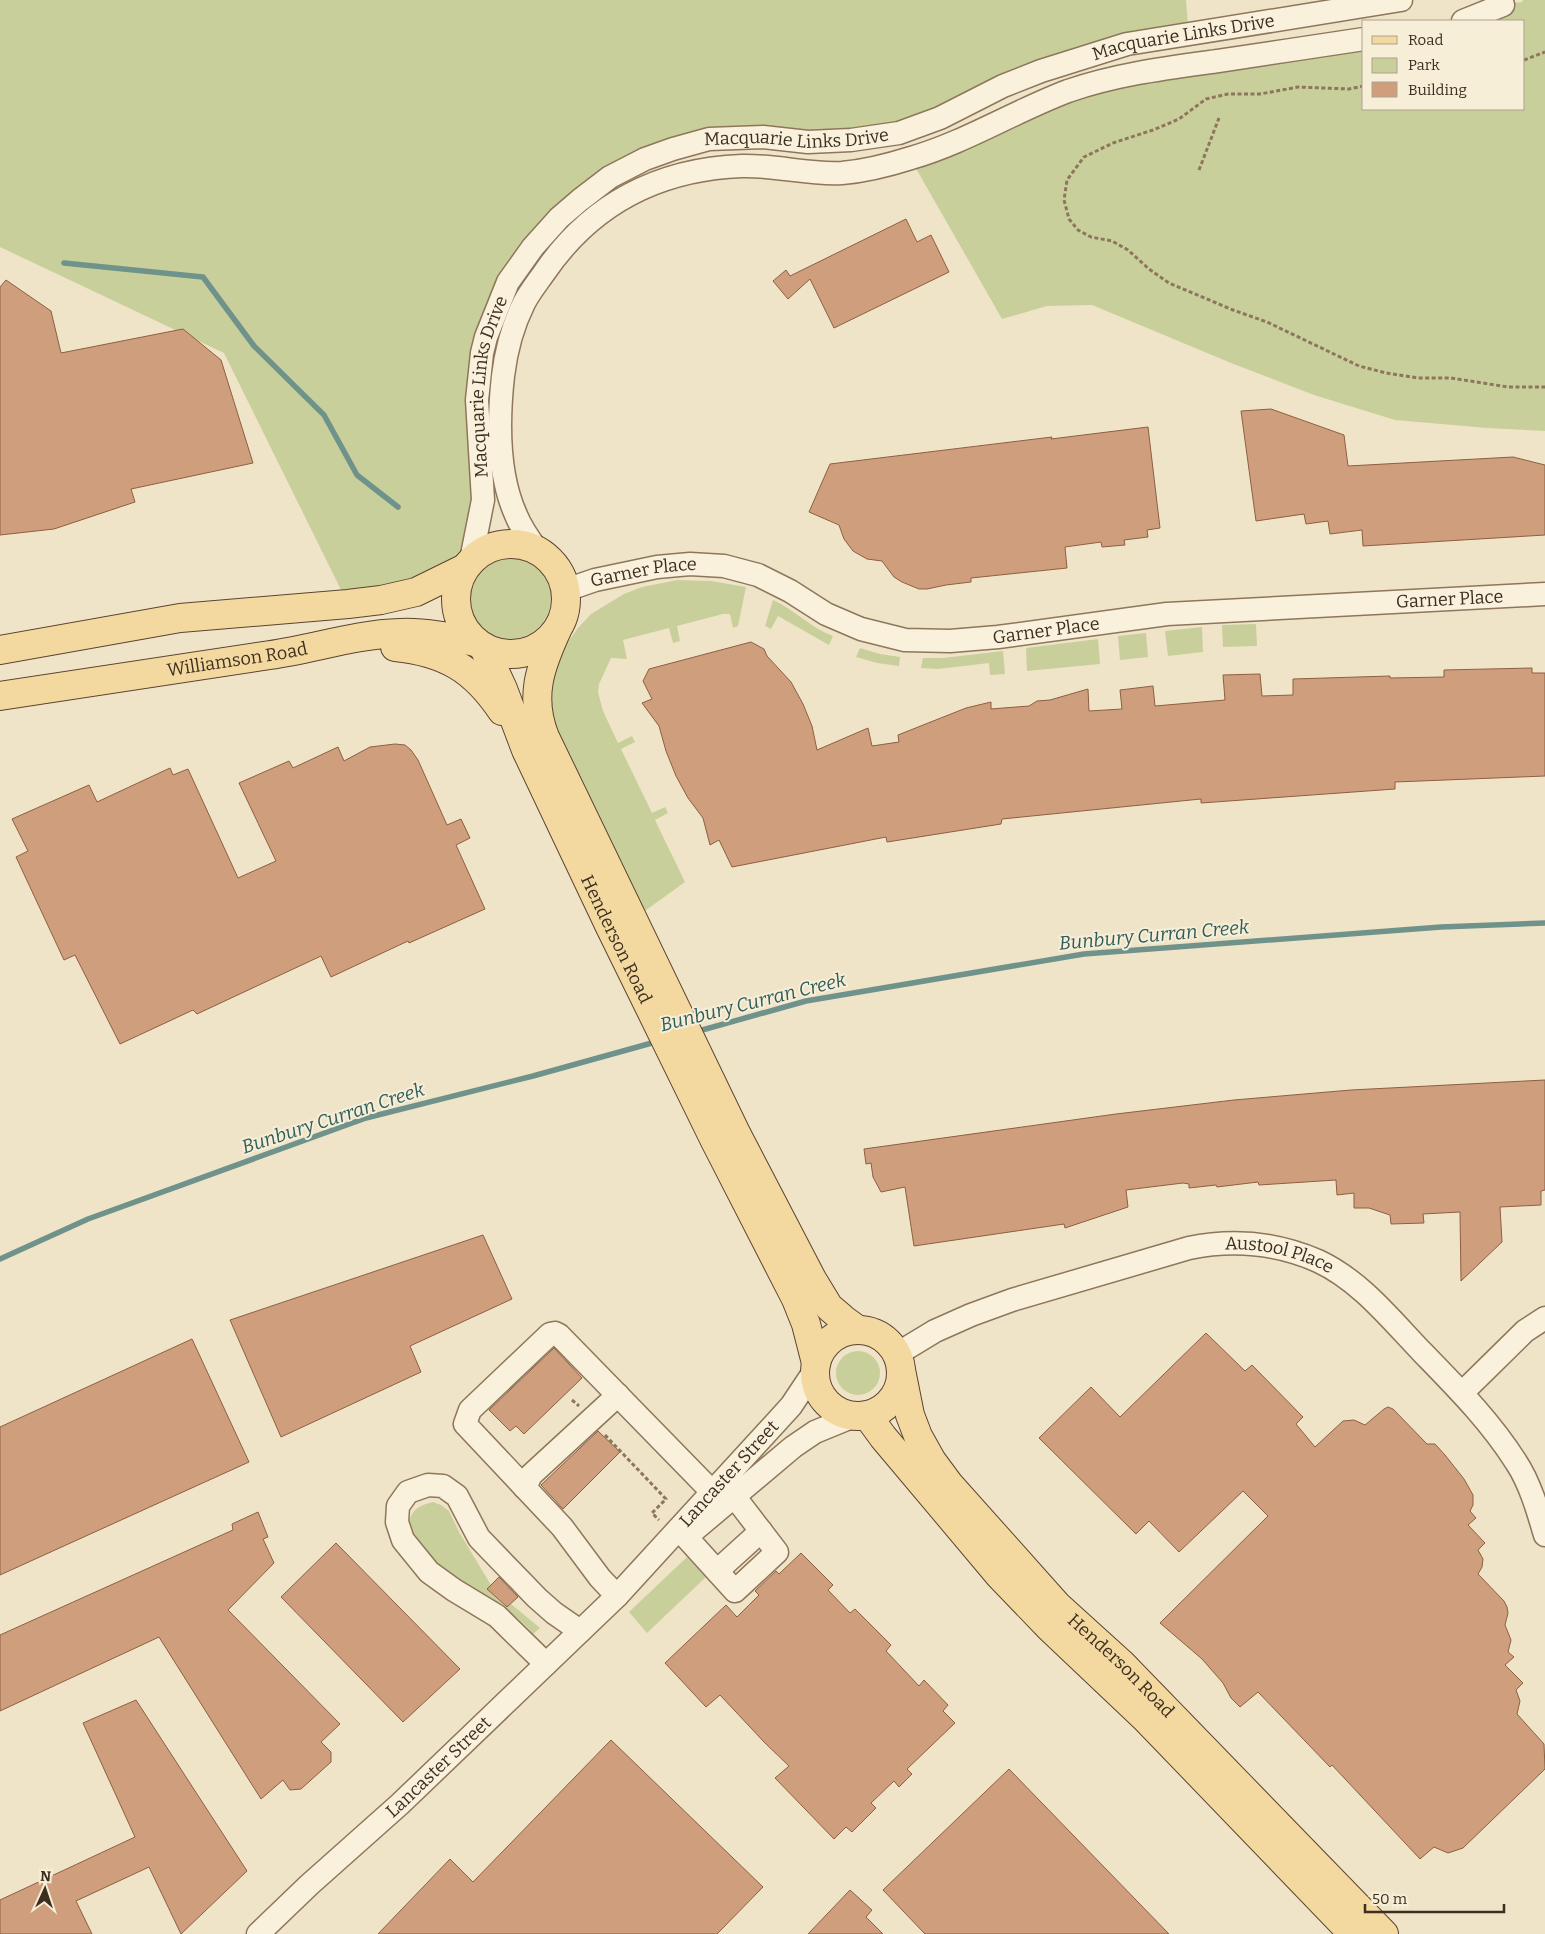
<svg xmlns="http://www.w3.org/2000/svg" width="1545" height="1934" font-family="Bitter,serif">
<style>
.green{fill:#c9cf9b}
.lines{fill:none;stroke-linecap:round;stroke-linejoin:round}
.stream{stroke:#6f938a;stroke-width:5.5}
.building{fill:#cf9f7d;stroke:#8d5f41}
.minor-casing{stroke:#8d765c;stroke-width:25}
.major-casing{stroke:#5b4430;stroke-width:30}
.path{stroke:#8d765c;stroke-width:3;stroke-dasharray:4 2.5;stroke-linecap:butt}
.minor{stroke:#faf1dc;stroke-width:22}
.major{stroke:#f3d9a0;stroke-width:28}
.labels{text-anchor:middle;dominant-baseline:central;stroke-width:4;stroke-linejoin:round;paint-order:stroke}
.street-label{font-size:18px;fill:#3d2e20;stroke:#f7eed8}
.water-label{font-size:19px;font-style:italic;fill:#2f5d5a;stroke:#f7eed8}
</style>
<rect width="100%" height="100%" fill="#f0e4c8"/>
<path class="green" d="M0 0H1186L1188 25 912 129 712 139 580 200 494 314 471 560 348 604 224 353 0 247Z
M1523 0H1545V431L1487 428 1395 420 1314 395 1231 363 1092 305 1047 306 1002 319 910 158 1048 101 1364 40V109H1524V21H1456L1504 4 1522 2Z
M469 598a41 41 0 1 1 82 0a41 41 0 1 1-82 0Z
M677 580 711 581 746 587 738 626 733 628 730 614H723L677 626 680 641 673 643 669 628 623 640 627 659 611 658 599 684 598 692 603 711 618 743 632 736 635 742 621 749 652 813 665 807 668 813 655 820 685 882 642 913 552 726 548 689 559 658 568 642 578 628 591 614 624 594 642 587Z
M773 600C795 610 811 628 833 636L829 645 778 616 771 629 765 626Z
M1256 624 1257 646 1223 647 1222 625Z
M1202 627 1203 652 1168 656 1165 631Z
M1146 633 1148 657 1120 660 1118 636Z
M1098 639 1100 664 1027 671 1026 648Z
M860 648 880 654 900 657 899 666 877 663 856 657Z
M1003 651 1005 674 990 675 989 663 938 669 921 668 923 658H943Z
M836 1373a22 22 0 1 1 44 0a22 22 0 1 1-44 0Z
M433 1502 441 1505 449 1511 459 1532 491 1585 487 1589 506 1608 511 1604 540 1628 533 1634C512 1606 478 1598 450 1578 436 1568 422 1549 410 1536 406 1517 413 1506 433 1502Z
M687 1557 706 1577 647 1633 629 1612Z"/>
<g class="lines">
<path class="stream" d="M64 263 203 277 254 346 324 415 357 475 398 507
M695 1032 806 1001 1084 954 1441 927 1545 923
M0 1259 88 1219 366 1118 533 1076 659 1041"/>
</g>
<path class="building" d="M906 219 917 242 931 235 949 272 834 328 810 279 788 299 773 281 786 270 790 276Z
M6 280 51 311 61 353 183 329 221 360 253 463 131 489 135 502 54 529 0 535V287Z
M1271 409 1344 435 1348 466 1513 457 1545 465V535L1363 546 1362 530 1330 534 1328 521 1306 524 1304 514 1256 521 1241 411Z
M1148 427 1160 528 1147 530 1148 537 1124 540 1125 545 1102 547 1101 542 1065 547 1067 568 971 578V582L946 585 927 589H919L902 582 894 577 882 561 867 559 853 551 844 539 839 525 809 512 830 464 1052 437 1051 439Z
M751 642 764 649 767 656 791 682 803 704 812 726 817 750 868 728 872 746 899 742 898 735 966 708 991 702V709L1029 706 1037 701 1050 700 1088 689 1089 711 1122 709 1120 690 1153 686 1155 706 1225 700 1223 675 1260 674 1262 696 1293 695V679L1390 676V678L1444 677V670L1532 668V673H1545V776L1395 782V789L1201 803V799L1002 819 1001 824 887 842 886 837 732 867 719 840 710 845 703 818 688 798 676 776 666 751 659 726 642 703 652 699 643 681 649 669Z
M395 744 405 745 411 750 418 760 447 825 461 819 470 838 456 845 485 909 409 943 408 941 331 977 321 956 197 1014 193 1010 120 1044 75 955 64 960 16 857 28 851 12 819 89 785 97 802 170 768 173 775 188 769 238 878 276 861 239 783 289 761 293 768 338 747 344 761 370 747Z
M1545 1080V1190L1541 1191V1205L1500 1207 1502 1242 1461 1281 1460 1212 1423 1214 1424 1223 1391 1224 1390 1215 1369 1208H1354V1193L1337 1195 1336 1180 1259 1185 1258 1182 1217 1187 1216 1185 1189 1188V1184L1183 1183 1126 1190 1128 1207 1065 1228 1064 1224 914 1246 905 1187 881 1192 873 1177 871 1163 866 1164 864 1149 1116 1114 1234 1100 1351 1090Z
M483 1235 512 1299 410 1346 421 1372 281 1437 230 1320Z
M1206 1333 1245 1371 1252 1365 1303 1417 1296 1424 1315 1447 1343 1421 1354 1420 1365 1425 1384 1409 1388 1407 1393 1409 1427 1444H1435L1445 1455 1464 1479 1473 1495V1505L1470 1511 1476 1518 1468 1525 1485 1543 1478 1550 1483 1559 1482 1567 1478 1574 1504 1601 1507 1607 1508 1613 1505 1625 1511 1640 1508 1652 1514 1657 1505 1665 1523 1683 1516 1690 1520 1701 1517 1714 1544 1744 1545 1769 1463 1848 1448 1853 1434 1847 1420 1859 1332 1765 1330 1767 1258 1692 1240 1707 1231 1698 1223 1683 1202 1659 1160 1623 1268 1516 1243 1491 1179 1552 1149 1521 1136 1534 1039 1438 1091 1387 1120 1417Z
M192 1339 249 1462 0 1575V1427Z
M554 1348 582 1378 524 1434 516 1426 510 1431 489 1410Z
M598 1431 620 1452 563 1509 541 1485Z
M258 1512 268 1537 263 1539 274 1563 228 1610 340 1724 321 1742 331 1752V1762L301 1789 290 1790 283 1780 261 1799 159 1637 0 1711V1635L233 1530 232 1524Z
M336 1543 460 1669 403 1722 281 1597Z
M801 1553 833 1585 828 1590 850 1613 855 1609 891 1645 886 1651 919 1686 924 1680 948 1705 943 1711 955 1723 907 1769 912 1774 899 1787 894 1781 871 1803 876 1808 852 1832 846 1827 834 1839 775 1778 789 1766 765 1743 720 1695 706 1707 665 1663 726 1605 737 1617 759 1595 755 1591 776 1571 779 1574Z
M499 1577 518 1597 507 1607 487 1589Z
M136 1700 247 1871 181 1934 149 1867 76 1901 92 1934H0V1900L135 1837 83 1723Z
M611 1740 763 1887 717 1934H378L450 1859 473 1882Z
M1009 1769 1169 1934H925L883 1890Z
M850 1890 872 1910 866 1917 883 1934H808Z"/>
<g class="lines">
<defs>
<g id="minor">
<path d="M1463 21 1503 5"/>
<path d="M537 550C529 539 521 528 516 515 497 473 498 421 503 376 506 351 513 325 524 303 529 293 537 283 544 273 591 204 659 169 742 166 776 165 809 175 842 173 866 171 889 165 911 158 966 142 1015 111 1068 91 1117 74 1167 68 1218 61 1267 54 1315 46 1364 39"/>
<path id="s1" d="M471 560 483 500 477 400 482 353 486 337 508 282 533 247 559 218 580 200 610 177 645 159 673 149 709 139 763 137 808 142 851 140 899 133 940 118 1003 86 1041 71 1127 44 1401 0"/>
<path id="s2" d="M566 590 595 580 657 567 690 564 724 566 758 575 790 591 826 614 861 629 905 640 950 641 998 637 1167 614 1545 594"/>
<path id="s3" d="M897 1354 935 1331 971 1315 1012 1300 1189 1248C1233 1239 1277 1243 1318 1261 1361 1281 1391 1320 1423 1353 1456 1387 1490 1421 1516 1462 1530 1483 1538 1511 1545 1535"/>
<path d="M1462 1393 1525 1331 1545 1318"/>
<path d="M525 1488 531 1475 618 1395"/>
<path d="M686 1537 793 1447 815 1432 854 1416"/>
<path d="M686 1537 735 1591 777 1552 734 1496"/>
<path d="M717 1571 761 1531"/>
<path d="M617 1596 600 1578 562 1527 465 1424 470 1410 550 1334 555 1333 559 1335 724 1504"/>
<path d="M546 1664 497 1616 454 1590 429 1572 403 1540 397 1522 398 1506 408 1492 428 1485 443 1486 457 1496 479 1538 537 1598 554 1613 580 1631"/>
<path id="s4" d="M258 1934 309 1885 400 1804 617 1596 791 1406 815 1370"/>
</g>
<g id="major">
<circle cx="511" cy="599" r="55"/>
<path d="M557 630C540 667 529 697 545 737L737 1135 812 1279 829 1307 843 1319 858 1330"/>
<path d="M395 647C445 652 474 669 502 711"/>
<path id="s5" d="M484 648 503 689 526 750 610 927 715 1141 796 1299 806 1324 816 1363"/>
<path d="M0 650 180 618 348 604 381 600 416 592 465 568"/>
<path id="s6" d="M0 696C90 682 180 668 270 655 313 649 356 634 400 633 425 632 450 637 475 642"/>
<circle cx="858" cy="1373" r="43"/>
<path id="s7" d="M901 1370 910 1415 918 1436 932 1461 949 1484 1057 1605 1121 1663 1384 1934"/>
<path d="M867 1415 883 1437 999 1575 1049 1627 1145 1718 1353 1934"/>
</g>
</defs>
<use href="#minor" class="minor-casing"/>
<use href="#major" class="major-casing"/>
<path class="path" d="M1524 60 1545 52
M1364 86 1349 89 1298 87 1260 94H1228L1206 99 1179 119 1153 130 1113 143 1084 157 1067 180 1064 200 1069 219 1078 230 1091 237 1112 241 1128 250 1149 269 1169 283 1233 310 1267 322 1359 366 1386 373 1418 378H1451L1508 387H1545
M1199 170 1219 118
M572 1400 579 1406
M605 1435 666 1499 652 1513 659 1520"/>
<use href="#minor" class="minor"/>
<use href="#major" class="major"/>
</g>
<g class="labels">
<g class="street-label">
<text stroke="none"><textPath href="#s1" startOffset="1031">Macquarie Links Drive</textPath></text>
<text stroke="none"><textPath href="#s1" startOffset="626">Macquarie Links Drive</textPath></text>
<text stroke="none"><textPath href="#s1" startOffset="176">Macquarie Links Drive</textPath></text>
<text stroke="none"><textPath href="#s2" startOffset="80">Garner Place</textPath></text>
<text stroke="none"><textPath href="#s2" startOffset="905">Garner Place</textPath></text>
<text stroke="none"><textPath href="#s2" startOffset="500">Garner Place</textPath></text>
<text stroke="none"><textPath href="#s6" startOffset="240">Williamson Road</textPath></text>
<text stroke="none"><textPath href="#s5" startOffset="320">Henderson Road</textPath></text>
<text stroke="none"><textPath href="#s3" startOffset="404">Austool Place</textPath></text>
<text stroke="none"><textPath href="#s4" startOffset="659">Lancaster Street</textPath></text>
<text stroke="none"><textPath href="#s7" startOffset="376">Henderson Road</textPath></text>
<text stroke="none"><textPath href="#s4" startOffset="246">Lancaster Street</textPath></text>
</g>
<g class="water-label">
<text transform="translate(1154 935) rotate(-5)">Bunbury Curran Creek</text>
<text transform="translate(753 1002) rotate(-14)">Bunbury Curran Creek</text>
<text transform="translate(333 1118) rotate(-18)">Bunbury Curran Creek</text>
</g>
</g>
<rect x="1362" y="20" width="162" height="90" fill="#f7eed8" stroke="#ada18e"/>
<rect x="1372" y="36" width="25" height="8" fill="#f3d9a0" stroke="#ada18e"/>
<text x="1408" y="45" font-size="15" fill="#3d2e20">Road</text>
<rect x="1372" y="58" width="25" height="15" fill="#c9cf9b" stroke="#ada18e"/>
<text x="1408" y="70" font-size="15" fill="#3d2e20">Park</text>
<rect x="1372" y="82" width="25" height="15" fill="#cf9f7d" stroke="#ada18e"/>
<text x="1408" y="95" font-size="15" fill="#3d2e20">Building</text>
<g transform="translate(45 1889) rotate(3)" stroke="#f7eed8" stroke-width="4" paint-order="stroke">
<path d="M0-4L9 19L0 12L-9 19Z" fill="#3d2e20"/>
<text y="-8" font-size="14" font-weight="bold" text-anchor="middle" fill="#3d2e20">N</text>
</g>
<path d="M1365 1904v8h139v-8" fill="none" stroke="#3d2e20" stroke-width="2.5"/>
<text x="1372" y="1904" font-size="15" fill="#3d2e20" stroke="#f7eed8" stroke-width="4" paint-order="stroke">50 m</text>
</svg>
